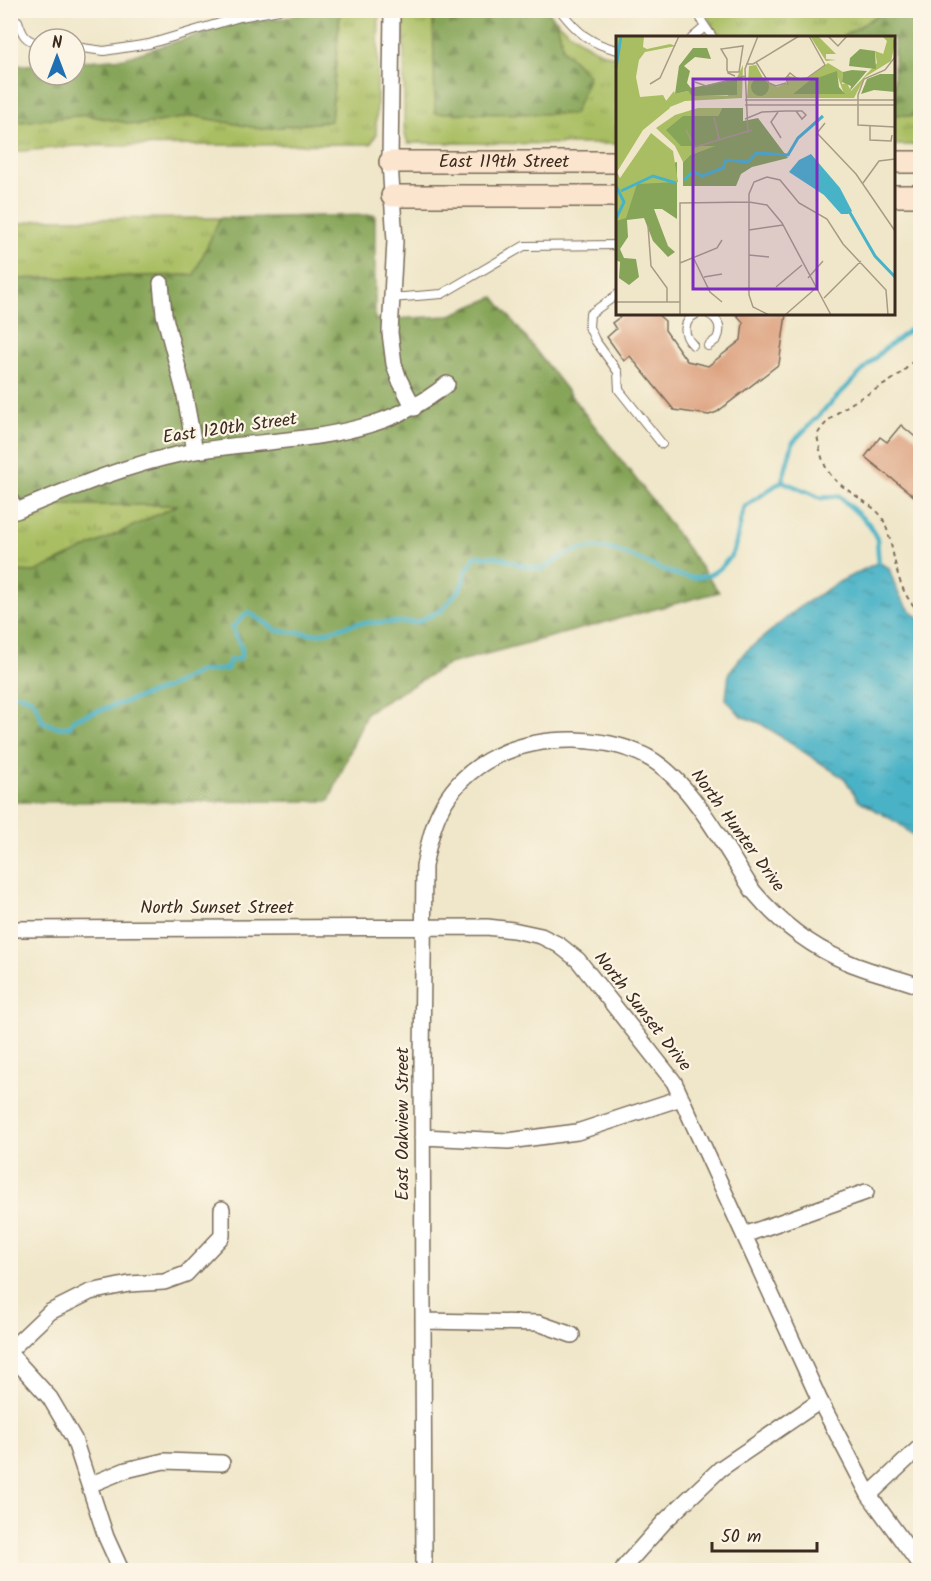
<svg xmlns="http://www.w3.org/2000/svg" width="931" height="1581" font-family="Kalam,sans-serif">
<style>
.grass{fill:url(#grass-tufts);stroke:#727440;stroke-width:1.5}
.forest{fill:url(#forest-firs);stroke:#60683b;stroke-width:1.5}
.water{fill:url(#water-ripples);stroke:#426e72;stroke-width:1.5}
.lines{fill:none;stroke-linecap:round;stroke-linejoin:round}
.stream{stroke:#48b2c6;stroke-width:4.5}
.building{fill:#dda381}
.service-casing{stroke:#7a6c5a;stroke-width:10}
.minor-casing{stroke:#7a6c5a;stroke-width:18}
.secondary-casing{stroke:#7a6c5a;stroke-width:24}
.path{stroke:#7a6c5a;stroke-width:2;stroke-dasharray:4.5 4.5;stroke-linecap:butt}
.service{stroke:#fff;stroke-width:8}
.minor{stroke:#fff;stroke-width:15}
.secondary{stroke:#fce5cf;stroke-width:21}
.labels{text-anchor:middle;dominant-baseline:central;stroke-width:4.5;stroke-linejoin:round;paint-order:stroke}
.street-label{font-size:18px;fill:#3b2a1e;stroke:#fcf5e5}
.inset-river{fill:none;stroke:#48b2c6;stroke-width:3}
.inset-road{fill:none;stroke:#a89b85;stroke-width:1.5}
.view{fill:#7b2cbf;fill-opacity:0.15;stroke:#7b2cbf;stroke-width:3}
.inset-edge{fill:none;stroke:#3b2a1e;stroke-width:3}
</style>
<defs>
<pattern id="grass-tufts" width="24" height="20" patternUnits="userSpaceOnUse" patternTransform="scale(1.5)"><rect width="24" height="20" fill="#a9be62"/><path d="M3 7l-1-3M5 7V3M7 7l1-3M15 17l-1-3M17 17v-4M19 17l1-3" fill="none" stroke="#8b9b50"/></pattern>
<pattern id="forest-firs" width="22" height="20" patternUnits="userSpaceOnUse" patternTransform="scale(1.5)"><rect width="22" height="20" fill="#86a558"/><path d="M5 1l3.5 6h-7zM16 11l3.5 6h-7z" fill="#6f8748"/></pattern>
<pattern id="water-ripples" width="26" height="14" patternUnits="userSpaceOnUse" patternTransform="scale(1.5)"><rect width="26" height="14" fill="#48b2c6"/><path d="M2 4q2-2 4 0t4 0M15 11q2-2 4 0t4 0" fill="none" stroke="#3d91a0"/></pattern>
</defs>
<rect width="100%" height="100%" fill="#fcf5e5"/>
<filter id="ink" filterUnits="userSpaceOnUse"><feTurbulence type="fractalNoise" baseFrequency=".0167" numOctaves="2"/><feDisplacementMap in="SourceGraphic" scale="12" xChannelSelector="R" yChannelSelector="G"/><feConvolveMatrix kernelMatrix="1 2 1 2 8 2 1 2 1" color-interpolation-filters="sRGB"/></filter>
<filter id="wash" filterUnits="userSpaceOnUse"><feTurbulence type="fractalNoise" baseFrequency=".008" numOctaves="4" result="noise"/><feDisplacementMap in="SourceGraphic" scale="24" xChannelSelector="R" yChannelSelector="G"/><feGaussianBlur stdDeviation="1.35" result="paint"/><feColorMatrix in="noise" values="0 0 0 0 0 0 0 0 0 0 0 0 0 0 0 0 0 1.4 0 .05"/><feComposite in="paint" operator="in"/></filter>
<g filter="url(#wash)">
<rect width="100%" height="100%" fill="#f0e7ca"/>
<path class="grass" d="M789 10 803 14 807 10 890 11 875 17 842 38 723 37 712 28 706 11Z
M338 11H379L376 135 371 144 76 146 11 152 10 123 86 115 138 125 194 116 262 129 331 121 340 13Z
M404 11H450L433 14 589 76 563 50 557 21C575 38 593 52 617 57V144L408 143 404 132Z
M894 114 920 117V145H894Z
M220 218 194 275 11 279 10 226 43 219Z
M11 505H179L35 572 11 571Z"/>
<path class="forest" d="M450 10 548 11 557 21 563 50 589 76 574 114 435 113 433 14Z
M306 11H338L340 12 331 121 262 129 194 116 138 125 86 115 11 123V66L39 64V75H75V62L124 58 239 22 286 18Z
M890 11H920V117L894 114V38L842 37 875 17Z
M375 215V320L448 316 494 297 653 501 719 592 449 664 367 712 329 801 11 802V571L35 572 178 505H11L10 279 194 275 220 218Z"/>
<path class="water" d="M878 562 889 568C896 589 901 605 920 618V841L898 823 858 800 845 779 760 723 741 716 726 699 729 673 744 653 801 606 837 583Z"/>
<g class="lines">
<path class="stream" d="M782 481 821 498 839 496 869 524 877 539 879 567
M10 694C33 694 36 702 43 722L57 727H70L74 719 167 688 198 672 227 669 230 660 240 659 242 649 232 628 248 612 278 631 318 634 358 623 417 622 442 610 461 588 466 571 476 556 500 557 520 565 543 569C560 557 572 549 593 548 634 544 691 604 725 563 728 559 732 556 733 552 738 541 740 520 744 507L782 481 793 442 882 351 920 322"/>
</g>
<g id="blocks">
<path class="building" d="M624 314H657L665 321V330L687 361 708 366 741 340 743 322 736 314H786L779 364 717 412 709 415 674 410 630 356 624 361 607 337 616 329 612 323Z
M901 425 920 441V501L865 457 880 437 887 442Z"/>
</g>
</g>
<g filter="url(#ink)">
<use href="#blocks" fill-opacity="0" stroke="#7a6c5a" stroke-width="1.5"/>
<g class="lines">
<defs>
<path id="service" d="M560 10C577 32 590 44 618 50
M699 10 702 22 713 38
M797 14V10
M18 21C22 34 25 41 39 43
M692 38 705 27
M75 47 104 51 149 44 240 17 279 10
M618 294 590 314 589 327 595 340 618 372 619 390 662 444
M391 298 442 294 524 246 618 245
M693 345C682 334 683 321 696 314
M708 346 717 339C722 328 719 320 709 314"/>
<path id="minor" d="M392 10 390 162 395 241 390 333 394 364 399 379 414 408
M161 283 164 314 184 391 195 451
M10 499 16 511C70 489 123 466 180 454 272 435 370 448 447 384
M10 929 487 927 513 930 541 936 559 945 578 960 674 1082 820 1401 869 1495 920 1565
M422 1137 508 1141 577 1132 681 1098
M744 1235 866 1192
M423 1321 538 1323 572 1335
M10 1350 50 1312 90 1292 129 1284 164 1282 186 1274 222 1236V1209
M10 1354 50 1398 74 1439 106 1537 121 1570
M89 1485 126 1470 164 1461 222 1463
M869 1495 920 1447
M624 1567 665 1521 720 1469 820 1401
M424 1570 422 1062 424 866C428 848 431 830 439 813 464 760 520 739 575 740 602 741 631 746 654 761 694 787 727 851 753 891 778 921 810 946 845 961 869 972 896 977 920 986"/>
<g id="secondary">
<path id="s1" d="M390 162H618"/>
<path d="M894 162H920"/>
<path d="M392 196H618"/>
<path d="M894 196H920"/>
</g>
</defs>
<use href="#service" class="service-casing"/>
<use href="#minor" class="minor-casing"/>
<use href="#secondary" class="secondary-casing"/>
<path class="path" d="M920 354C914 360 907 368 900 374 874 394 834 406 817 435 824 475 830 478 862 500 869 505 879 511 883 519 897 550 892 588 920 612"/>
<use href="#service" class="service"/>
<use href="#minor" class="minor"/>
<use href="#secondary" class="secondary"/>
</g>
</g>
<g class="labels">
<g class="street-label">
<text stroke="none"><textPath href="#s1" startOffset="114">East 119th Street</textPath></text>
<text transform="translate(230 429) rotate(-8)">East 120th Street</text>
<text transform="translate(737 831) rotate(54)">North Hunter Drive</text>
<text x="217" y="908">North Sunset Street</text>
<text transform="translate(642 1012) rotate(52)">North Sunset Drive</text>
<text transform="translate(403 1124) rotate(-90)">East Oakview Street</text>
</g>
</g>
<g transform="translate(616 36)">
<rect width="279" height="279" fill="#f0e7ca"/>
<path d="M194 0H202L220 18H210V23L220 24 210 25ZM259 15 276 21 275 25 249 41 238 62H131L133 30 140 29 151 50V46L161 51 171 47 172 40 191 43 212 27 227 36 226 48 231 47 235 55 261 27ZM220 36 228 58H177L207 41 217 40ZM127 29 126 62 69 65 49 73 30 90 58 55 59 58 72 55 76 59 112 60ZM82 72H106L102 80H68L100 110 74 119 67 126 59 110 40 92 59 79Z" fill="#a9be62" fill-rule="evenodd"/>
<path d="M77 12H91L95 23 79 21 68 30 74 35 71 47 75 52 121 43V59L76 60 72 55 59 58 63 30ZM244 13 259 15 260 33 233 30 234 22ZM236 34 251 35 234 55 235 50 226 46 227 36ZM221 35 223 51 229 58H177L193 45ZM264 38H279V56L258 54 245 58 251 43ZM135 51a9 9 0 1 1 18 0a9 9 0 1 1-18 0ZM106 72H127V85L142 82 172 122 136 131 125 138 120 150H67V126L74 119 99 110H65L50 94 67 80H102ZM61 126V183L46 173H38L52 210 59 216 52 221 37 205 28 182 11 184 12 201 4 213 8 222 20 223 23 241 13 249 3 242 4 226 0 224V177L11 141Z" fill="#86a558"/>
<path d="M0 0H28L27 11 31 13 54 8 60 10 29 16 23 24 20 41 24 61 47 59 54 72 27 94 1 136 4 142 35 97 57 115 62 146 21 148 10 182 0 185Z" fill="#a9be62"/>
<path d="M266 0H276L279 7 276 21 266 22 271 5Z" fill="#a9be62"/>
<path d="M195 118 224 152 236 175 232 178H225L208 159 173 136 183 124Z" fill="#48b2c6"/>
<path class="inset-river" d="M0 32 5 0M68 144 77 135 86 140 107 132 110 124 132 126 140 117 172 119 182 102 207 80M0 150 8 166 0 183M5 155 37 140 60 147M233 175 259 220 279 241"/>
<path class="inset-road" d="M212 0 222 10 231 0M279 21 269 34 248 43 242 59V89L279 91M140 26 153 47 160 50 170 47M130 28H137L183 0M112 36H123L127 10 105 13 111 23V34L112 36V37L119 40M183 43 191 42 209 29 193 0M79 46 90 50 129 40M34 48 44 42 63 0M172 49 170 42 174 37 183 44M129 64H279M129 69H279M162 76 155 86 165 102M98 81 103 103M129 83 146 76 170 75H186L190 79 186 83 180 75M209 87 201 97 240 138 279 195M254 89V104L275 105 276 99M70 94 79 111 136 94M132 97 129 33 142 0M247 147 263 125 279 123M32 190 35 230 51 252V266M133 194 167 189M133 219 153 221M78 223 94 256 106 266M64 227 101 212 106 204M88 241 106 238M192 242 207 225M160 251 186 229M208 262 245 225M0 266H64M64 279V167L133 166 151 169 166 187 215 279M153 279 137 271 133 259V158L138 146 151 141 164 144 183 167 211 183 227 208 270 254 272 279M169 279 200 252"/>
<path class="view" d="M77 43H201V253H77Z"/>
<rect width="279" height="279" class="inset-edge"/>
</g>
<rect width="931" height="1581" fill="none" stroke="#fcf5e5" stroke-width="36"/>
<g transform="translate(57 57)"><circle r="28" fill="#fcf5e5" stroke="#afa495" stroke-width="1.5"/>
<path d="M0-4.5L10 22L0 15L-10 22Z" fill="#1f6fb2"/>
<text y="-9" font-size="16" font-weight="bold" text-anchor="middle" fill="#3b2a1e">N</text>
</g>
<path d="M712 1542v9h105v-9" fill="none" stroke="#3b2a1e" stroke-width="3"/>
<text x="721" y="1542" font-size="18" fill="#3b2a1e" stroke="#fcf5e5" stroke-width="4.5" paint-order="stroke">50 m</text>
</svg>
